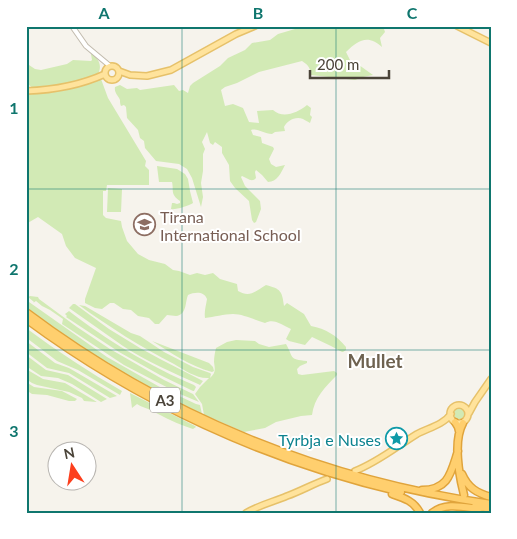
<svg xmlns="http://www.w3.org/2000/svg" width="517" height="539" font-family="Lato,sans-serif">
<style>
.green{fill:#d2eab5}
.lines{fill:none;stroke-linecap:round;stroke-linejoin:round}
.minor-casing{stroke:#c2bbae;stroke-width:6}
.major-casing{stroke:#e6c16a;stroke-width:8}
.highway-casing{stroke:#e0a43c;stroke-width:9}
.minor{stroke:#fff;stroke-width:4}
.major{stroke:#ffe39c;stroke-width:5}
.highway{stroke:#ffcf6e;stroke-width:6}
.grid{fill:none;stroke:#0f766e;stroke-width:1;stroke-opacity:0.55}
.labels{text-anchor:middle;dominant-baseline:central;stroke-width:4;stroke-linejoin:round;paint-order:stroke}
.shield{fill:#fff;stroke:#817c74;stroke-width:1}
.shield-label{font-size:15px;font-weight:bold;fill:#4b4439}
.education-label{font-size:16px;fill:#785e54;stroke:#fff;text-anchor:start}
.culture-label{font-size:16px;fill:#0d838f;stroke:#fff;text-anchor:end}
.quarter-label{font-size:19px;font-weight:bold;fill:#6e6250;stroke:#fff}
.neatline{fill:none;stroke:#0f766e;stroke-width:2}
.grid-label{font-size:16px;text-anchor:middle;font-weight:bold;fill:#0f766e}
</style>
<rect width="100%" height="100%" fill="#f6f3ec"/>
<path class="green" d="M300 26H381L384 29 385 32 380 38 382 47C368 34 358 40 346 52L353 66 359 65 373 75 363 77 355 80 311 75C310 67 308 65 302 61L259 72 237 83 225 87 221 90 225 106 233 104 243 108 249 122 259 123 257 111 273 110C283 119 297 113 307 105L311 108 310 115 312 117 310 123C308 122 305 120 303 119 295 116 287 121 284 127L285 131 275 132 272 134C264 134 258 128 251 130L253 135 261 137 262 143 273 147 274 149 269 159 271 164 276 167 285 165C281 173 277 182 268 182L262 175 256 170 255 172 256 178C252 183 247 178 242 176L241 177 245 186 260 201 261 209 256 222 254 223 252 220 249 201 235 188 230 181 229 165 222 153V147L215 142 213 145 210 143 207 132 202 142 205 149 203 154V171L201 183 203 197 201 207 192 178 187 169 179 164 156 161 145 148 144 141 140 138 138 130 127 118 126 107 124 105 121 106C120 104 120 102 120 100 118 95 114 93 115 87L120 85 127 89 137 88 140 90 174 85 179 91 183 90 188 93 190 86 193 83 220 66 228 58 245 50 252 43 270 40 278 34 295 29Z
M91 54H92C100 59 103 69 96 76L50 88H33L26 83V63L35 69 41 70 67 64 73 60 91 61 92 60Z
M101 79 108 98 146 161 145 166 149 170V185H107L106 191H103V215L106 218 121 221 122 227 127 241 138 254 149 260 165 264 173 270 179 271 190 275 197 273 205 275 213 273 220 279 237 284 238 291C250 298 256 291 266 285 281 289 282 291 284 306L287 303 304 314 311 326C326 329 336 335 346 347V350L343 352H342L331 346 312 337 305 345 289 341 286 339 291 329C282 325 274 318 265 323 255 320 243 314 233 314 224 314 214 317 205 318 204 311 206 306 207 299 204 291 195 292 188 295 185 302 187 315 176 316 173 316 170 315 167 315L159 324H155L149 318 138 316 131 310 123 309 114 303H110L102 309 95 308 85 303V299L96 268 75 258 66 246 62 234 38 217 26 224V92L50 93Z
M157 166 177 169 185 174 188 179 190 191 193 203C189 206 175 210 171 209L172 203H174L177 204 180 203V201C170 194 174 191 172 182H159Z
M108 188 122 189 121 212H107Z
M30 296 38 297 39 299 77 327 110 349 164 380 193 394 199 402 180 394 124 365 62 324 63 319 50 310 42 306 36 301 33 303 34 302 28 297Z
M26 297 29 302 107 357 158 386 196 404 200 405 202 414 183 406V404C128 378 75 345 26 308Z
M73 304H75L109 329 140 348 160 359 203 381 200 385 198 384C173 373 146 361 123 346 105 333 87 321 69 308Z
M79 305 85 306 131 333 140 336 164 352 193 367 210 373 211 374 210 378C216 373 215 369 214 362 214 357 215 352 216 348L227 342 236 340 255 341 259 344 269 347 286 344C294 358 288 359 307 361V363L300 366 297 369 298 374 302 375 334 371 337 373V375C325 387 314 398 312 415L301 416 276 422 265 428 244 432 204 415 202 404 195 394 200 387 209 378C197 379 184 370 174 364 141 347 109 327 79 305Z
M69 311C105 339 151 367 194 385L196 387 194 391H193L160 375 119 352 66 317 67 316 65 314Z
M26 328C57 351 89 372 122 391L120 395 78 370 57 361 28 339 26 337Z
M26 341 55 363 69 368 117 396 110 398 69 373 47 368 26 352Z
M152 341 209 363 213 367 214 371 212 372C190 366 171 353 152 341Z
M26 355 46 370 68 375 107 399 101 402 72 384 58 378 41 376 26 366Z
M26 369 43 379 65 383 97 402 84 401 82 398 69 392 37 385 32 383 26 379Z
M26 382 34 387 62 391 77 399 75 401H69L47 395 32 394 26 390Z
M130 393 195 426 196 427 193 429C177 424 166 418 152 411 147 408 141 407 137 404L132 408Z
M453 414a7 7 0 1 1 14 0a7 7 0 1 1-14 0Z"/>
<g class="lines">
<defs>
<path id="minor" d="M72 26 86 46 110 66"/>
<path id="major" d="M457 26 491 43
M105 73a7 7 0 1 1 14 0a7 7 0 1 1-14 0Z
M119 71 130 75 147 76 171 70 236 34 255 26
M26 91C53 90 81 85 105 74
M450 414a9 9 0 1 1 18 0a9 9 0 1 1-18 0Z
M469 413 475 402 491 379
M355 471C378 462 396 447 417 434 428 428 443 425 451 414
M246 513C259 505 273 502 287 496 301 491 313 484 327 479"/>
<path id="highway" d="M26 312C163 415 321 480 491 504
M26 319C138 402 266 461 401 492
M455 422 458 427 459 431
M463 423C453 441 459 475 464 495
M462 474C468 488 477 493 491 497
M422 490C449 490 451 472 458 451
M392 494C404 498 414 501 420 513
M475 506 491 509
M432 513C445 502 463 507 479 509"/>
</defs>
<use href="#minor" class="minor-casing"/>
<use href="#major" class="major-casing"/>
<use href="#highway" class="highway-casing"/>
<use href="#minor" class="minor"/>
<use href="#major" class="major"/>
<use href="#highway" class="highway"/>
</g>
<path class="grid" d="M182 26V513M336 26V513M26 189H491M26 350H491"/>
<defs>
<symbol id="school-ring" viewBox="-11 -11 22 22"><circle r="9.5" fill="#fff" stroke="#8d6e63" stroke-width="1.5"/><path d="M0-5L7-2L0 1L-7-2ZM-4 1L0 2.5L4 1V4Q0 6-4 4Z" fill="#8d6e63"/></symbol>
<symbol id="sight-ring" viewBox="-11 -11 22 22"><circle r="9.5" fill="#fff" stroke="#0f9aa8" stroke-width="1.5"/><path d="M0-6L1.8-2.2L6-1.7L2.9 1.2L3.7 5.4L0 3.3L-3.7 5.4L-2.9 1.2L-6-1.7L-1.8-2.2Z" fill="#0f9aa8"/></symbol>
</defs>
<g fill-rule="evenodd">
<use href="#school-ring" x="132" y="212" width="25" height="25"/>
<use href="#sight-ring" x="384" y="426" width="25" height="25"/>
</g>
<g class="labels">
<rect class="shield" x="150" y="387.5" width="30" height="25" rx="4"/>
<g class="shield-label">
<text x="165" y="400">A3</text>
</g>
<g class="education-label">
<text x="160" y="216">Tirana<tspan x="160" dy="18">International School</tspan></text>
</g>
<g class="culture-label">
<text x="381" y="439">Tyrbja e Nuses</text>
</g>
<g class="quarter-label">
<text x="375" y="360">Mullet</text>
</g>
</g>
<rect width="517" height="539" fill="none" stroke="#ffffff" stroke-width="55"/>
<g transform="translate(72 466) rotate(348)"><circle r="24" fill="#ffffff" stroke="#b7b4b0"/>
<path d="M0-4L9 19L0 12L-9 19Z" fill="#fc3f1d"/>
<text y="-8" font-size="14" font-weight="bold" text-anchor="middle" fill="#4b4439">N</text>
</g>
<path d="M310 70v8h79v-8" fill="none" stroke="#4b4439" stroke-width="2.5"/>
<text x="317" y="70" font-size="15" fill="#4b4439" stroke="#ffffff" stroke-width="4" paint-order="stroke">200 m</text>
<rect x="28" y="28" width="462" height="484" class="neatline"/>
<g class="grid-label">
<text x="104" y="19">A</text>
<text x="258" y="19">B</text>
<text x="412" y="19">C</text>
<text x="14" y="114">1</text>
<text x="14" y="275">2</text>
<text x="14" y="437">3</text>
</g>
</svg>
